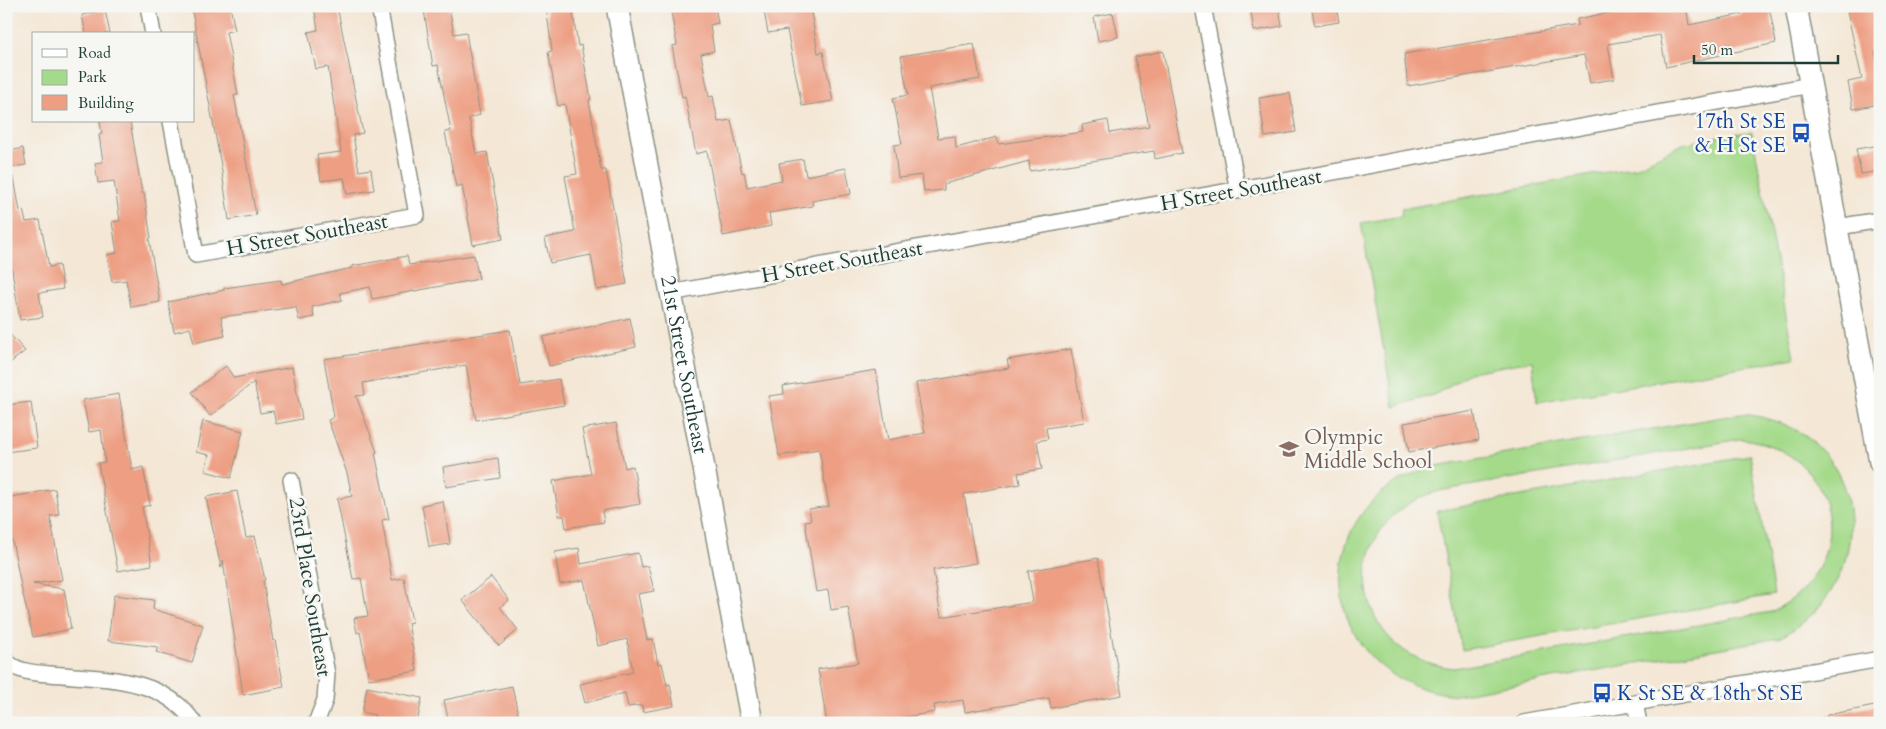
<svg xmlns="http://www.w3.org/2000/svg" width="1886" height="729" font-family="Cardo,serif">
<style>
.green{fill:#a4da8a;stroke:#628c5f;fill-rule:evenodd}
.building{fill:#ee9f83}
.lines{fill:none;stroke-linecap:round;stroke-linejoin:round}
.street-casing{stroke:#8a9284;stroke-width:18}
.secondary-casing{stroke:#8a9284;stroke-width:24}
.street{stroke:#fff;stroke-width:15}
.secondary{stroke:#fff;stroke-width:21}
.labels{text-anchor:middle;dominant-baseline:central;stroke-width:5;stroke-linejoin:round;paint-order:stroke}
.transit-label{font-size:21px;fill:#164399;stroke:#f6f6f2;text-anchor:end}
.street-label{font-size:21px;fill:#1f3d34;stroke:#f6f6f2}
.education-label{font-size:21px;fill:#785e54;stroke:#f6f6f2;text-anchor:start}
</style>
<rect width="100%" height="100%" fill="#f6f6f2"/>
<filter id="ink" filterUnits="userSpaceOnUse"><feTurbulence type="fractalNoise" baseFrequency=".02" numOctaves="2"/><feDisplacementMap in="SourceGraphic" scale="10" xChannelSelector="R" yChannelSelector="G"/><feConvolveMatrix kernelMatrix="1 2 1 2 8 2 1 2 1" color-interpolation-filters="sRGB"/></filter>
<filter id="wash" filterUnits="userSpaceOnUse"><feTurbulence type="fractalNoise" baseFrequency=".0096" numOctaves="4" result="noise"/><feDisplacementMap in="SourceGraphic" scale="20" xChannelSelector="R" yChannelSelector="G"/><feGaussianBlur stdDeviation="1.12" result="paint"/><feColorMatrix in="noise" values="0 0 0 0 0 0 0 0 0 0 0 0 0 0 0 0 0 1.4 0 .05"/><feComposite in="paint" operator="in"/></filter>
<g filter="url(#wash)">
<rect width="100%" height="100%" fill="#f4e7d5"/>
<path class="green" d="M1752 132 1794 358 1537 402 1532 361 1471 372 1436 394 1394 407 1361 223 1402 216 1401 209 1636 167 1683 144 1729 134Z
M1740 414C1872 424 1886 583 1779 638L1457 695C1314 684 1298 501 1436 466ZM1741 439C1841 449 1862 568 1771 612L1454 668C1346 657 1334 519 1439 491Z
M1750 455 1774 595 1462 650 1437 511Z"/>
<g id="blocks">
<path class="building" d="M191 6H230L235 30 226 32 238 95H234L256 215 229 220 221 165Z
M314 6H337L363 133 353 135 359 171 371 169 374 190 347 194 344 178 321 181 317 155 341 152 328 67 316 69 308 32 318 30Z
M449 6 454 34 466 32 480 115 469 118 476 154 487 152 503 239 473 245 462 185 456 187 445 132 451 131 438 65 433 66 424 10Z
M546 6H572L578 46 581 45 591 99 589 100 601 170H606L627 284 597 290 591 255 550 263 545 238 575 232 565 176 577 174 565 104 558 106 548 52 552 51Z
M670 6H715L718 23 710 25 714 51 701 54 709 97 713 96 718 122 731 120 742 173 744 172 747 187 782 180 779 163 803 159 806 176 846 168 851 194 812 201 813 206 769 213 771 226 723 236 707 151 696 154 685 96 682 97 672 46 677 45Z
M763 6H810L818 53 823 52 833 101 802 106 787 30 768 33Z
M1250 6H1279L1282 26 1254 31Z
M1311 6H1336L1339 22 1315 26Z
M1643 6H1686L1689 25 1742 14 1741 6H1769L1776 43 1666 67 1660 35 1608 44 1614 79 1590 83 1584 55 1408 86 1404 54 1578 25 1577 19Z
M1846 6H1876L1880 25V51L1875 52 1880 80V104L1853 109 1848 82 1862 79Z
M105 10 110 34H86L82 15Z
M1113 13 1118 37 1098 41 1094 17Z
M974 44 980 79 929 88 938 138 955 136 956 148 997 137 999 144 1083 132 1082 125 1108 120 1110 133 1149 126 1135 57 1163 51 1182 153 1155 159 1154 151 1030 171 1029 161 944 184V190L924 192 922 175 898 178 894 145 902 144 893 98 908 95 901 56Z
M1290 93 1296 132 1265 137 1259 98Z
M100 121H130L142 193H144L151 238 149 239 160 302 131 307 126 280 112 282 107 255 117 253 112 222 120 221 114 181 98 183 95 163 103 162 99 135 102 134Z
M1880 145V171L1861 174 1856 149Z
M23 148 26 165 6 168V152Z
M14 178 20 211 23 210 26 222 40 220 49 267 59 265 63 289 39 293 43 317 20 320 11 264 6 265V179Z
M474 255 479 279 372 299 370 287 340 293 342 300 312 307 314 317 299 320 296 307 221 317 225 336 194 343 190 328 174 332 168 302 224 290V288L281 280 282 284 352 268V266L407 256 409 265Z
M630 318 636 347 549 366 543 337Z
M6 330 25 351 6 366Z
M510 330 520 385 559 379 564 405 476 420 466 365 363 383 365 395 356 396 377 452 375 453 389 519 382 520 392 580 404 578 412 622 408 623 417 671 369 679 360 632 357 633 354 618 368 616 361 578 353 579 337 499 352 496 347 473 328 420 334 417 324 359Z
M1071 349 1084 422 1046 428 1048 439 1037 441 1042 469 1018 473 1020 484 964 494 976 563 933 570 941 617 1033 602 1028 571 1098 558 1122 695 1051 708 1049 698 965 712 963 700 934 705 935 712 900 718 901 723H827L818 669 858 663 848 607 831 610 828 590 816 592 805 521 811 520 809 509 829 506 819 449 779 456 769 396 784 394 783 386 876 370 888 440 925 433 916 383 1009 368 1007 360Z
M226 366 234 378 292 367 302 419 276 424 273 411 260 413 254 382 210 416 192 392Z
M119 394 132 470 143 467 150 505 142 507 152 565 118 571 98 463 105 462 101 430 89 432 83 400Z
M31 402 37 448 6 452V405Z
M1474 411 1479 440 1409 452 1404 423Z
M203 421 243 431 231 478 205 471 209 455 196 452Z
M616 423 625 468 633 466 640 504 602 511 604 522 566 528 564 516H559L553 481 591 474 582 429Z
M498 458 500 478 446 487 443 467Z
M55 489 59 515 50 516 62 580 33 584 64 589 71 629 33 637 21 586 6 509V498Z
M237 491 246 538 255 536 265 580 263 581 273 641 275 640 284 687 243 695 223 561 221 568 206 497Z
M443 501 450 544 429 547 422 505Z
M579 548 581 564 638 553 641 567 648 566 654 591 638 594 647 640 653 639 658 664 662 663 667 685 670 684 674 706 643 712 642 705 628 707 625 693 585 703 580 684 633 672 627 639 598 646 584 580 560 584 555 552Z
M491 577 509 600 500 607 518 630 499 646 462 600Z
M114 595 154 600 153 609 203 625 192 663 156 652 158 647 108 641Z
M512 686 520 723H449L444 700Z
M367 687 422 698 417 723H374L375 715 362 712Z
M1880 705V723H1828L1827 715Z"/>
</g>
</g>
<g filter="url(#ink)">
<use href="#blocks" fill-opacity="0" stroke="#8a9284" stroke-width="1"/>
<g class="lines">
<defs>
<path id="street" d="M148 6 153 34
M1203 6 1238 191
M171 121 196 255 417 215 379 6
M1838 227 1880 220
M670 293 1811 85
M291 480 327 674 325 700 316 723
M6 661C17 672 35 673 50 674 100 679 163 675 194 723
M1635 703 1639 723
M1524 723 1880 659"/>
<g id="secondary">
<path id="s1" d="M617 6 752 723"/>
<path d="M1796 6 1880 462"/>
</g>
</defs>
<use href="#street" class="street-casing"/>
<use href="#secondary" class="secondary-casing"/>
<use href="#street" class="street"/>
<use href="#secondary" class="secondary"/>
</g>
</g>
<defs>
<symbol id="bus-bare" viewBox="-9 -9 18 18"><path d="M-5-6H5V4H4V6H2V4H-2V6H-4V4H-5ZM-3.5-4V0h7V-4ZM-3.5 1.2v1.5H-2V1.2ZM2 1.2v1.5H3.5V1.2Z" fill="#1a4fb4" stroke="#f6f6f2" stroke-width="2.5" paint-order="stroke"/></symbol>
<symbol id="school-bare" viewBox="-9 -9 18 18"><path d="M0-5L7-2L0 1L-7-2ZM-4 1L0 2.5L4 1V4Q0 6-4 4Z" fill="#8d6e63" stroke="#f6f6f2" stroke-width="2.5" paint-order="stroke"/></symbol>
</defs>
<g fill-rule="evenodd">
<use href="#bus-bare" x="1787" y="119" width="28" height="28"/>
<use href="#school-bare" x="1275" y="435" width="28" height="28"/>
<use href="#bus-bare" x="1588" y="679" width="28" height="28"/>
</g>
<g class="labels">
<g class="transit-label">
<text x="1786" y="121">17th St SE<tspan x="1786" dy="24">&amp; H St SE</tspan></text>
<text x="1617" y="693" text-anchor="start">K St SE &amp; 18th St SE</text>
</g>
<g class="street-label">
<text transform="translate(1241 190) rotate(-10)">H Street Southeast</text>
<text transform="translate(307 235) rotate(-10)">H Street Southeast</text>
<text transform="translate(842 262) rotate(-10)">H Street Southeast</text>
<text stroke="none"><textPath href="#s1" startOffset="365">21st Street Southeast</textPath></text>
<text transform="translate(310 587) rotate(81)">23rd Place Southeast</text>
</g>
<g class="education-label">
<text x="1304" y="437">Olympic<tspan x="1304" dy="24">Middle School</tspan></text>
</g>
</g>
<rect width="1886" height="729" fill="none" stroke="#f6f6f2" stroke-width="25"/>
<rect x="32" y="32" width="162" height="90" fill="#f6f6f2" stroke="#a0aca6"/>
<rect x="42" y="49" width="25" height="8" fill="#ffffff" stroke="#a0aca6"/>
<text x="78" y="58" font-size="15" fill="#1f3d34">Road</text>
<rect x="42" y="70" width="25" height="15" fill="#a4da8a" stroke="#a0aca6"/>
<text x="78" y="82" font-size="15" fill="#1f3d34">Park</text>
<rect x="42" y="95" width="25" height="15" fill="#ee9f83" stroke="#a0aca6"/>
<text x="78" y="108" font-size="15" fill="#1f3d34">Building</text>
<path d="M1694 55v8h144v-8" fill="none" stroke="#1f3d34" stroke-width="2.5"/>
<text x="1701" y="55" font-size="15" fill="#1f3d34" stroke="#f6f6f2" stroke-width="4" paint-order="stroke">50 m</text>
</svg>
